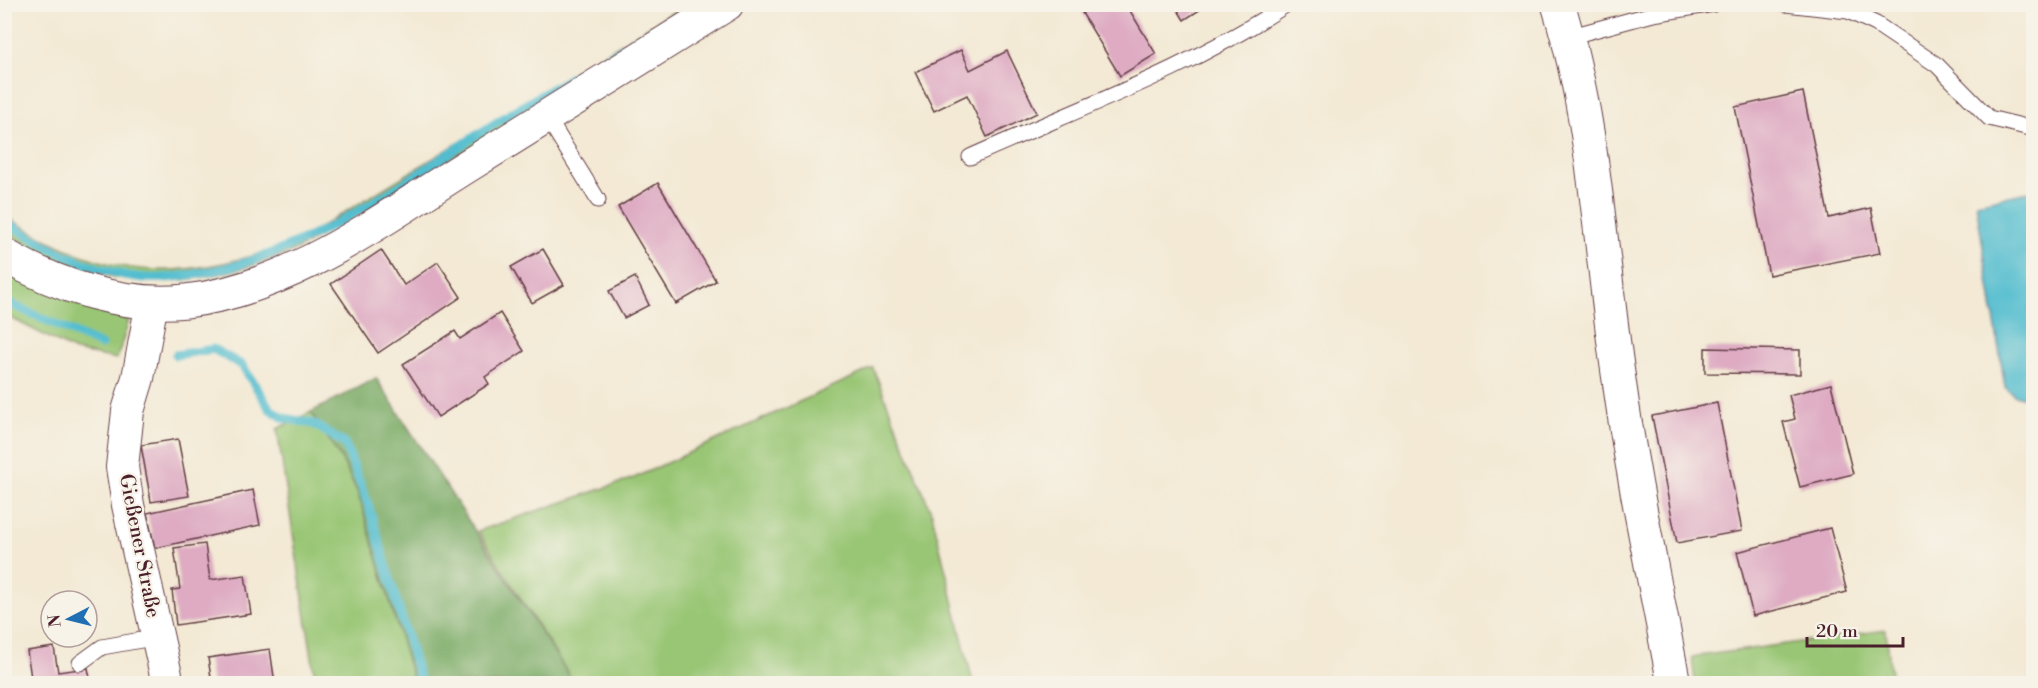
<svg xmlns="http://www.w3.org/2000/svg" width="2038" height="688" font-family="'Libre Bodoni',serif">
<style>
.green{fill:#99c674;stroke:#727250;stroke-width:1.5}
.forest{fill:#7aab66;stroke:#626548;stroke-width:1.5}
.water{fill:#53bdcf;stroke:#4e6e7d;stroke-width:1.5}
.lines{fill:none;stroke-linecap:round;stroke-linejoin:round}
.stream{stroke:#53bdcf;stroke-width:9}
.building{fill:#deabc3}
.service-casing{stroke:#633d44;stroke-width:17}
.minor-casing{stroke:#633d44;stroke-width:34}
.secondary-casing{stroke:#633d44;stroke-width:35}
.service{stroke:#fff;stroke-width:15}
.minor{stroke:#fff;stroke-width:32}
.secondary{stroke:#fff;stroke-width:33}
.labels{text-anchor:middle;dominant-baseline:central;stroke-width:4.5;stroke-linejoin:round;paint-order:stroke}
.street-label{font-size:20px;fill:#4a1f2b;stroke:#f7f3e8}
</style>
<rect width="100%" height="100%" fill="#f7f3e8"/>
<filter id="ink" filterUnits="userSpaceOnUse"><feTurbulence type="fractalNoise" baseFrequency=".0167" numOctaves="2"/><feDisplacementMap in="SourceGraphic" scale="12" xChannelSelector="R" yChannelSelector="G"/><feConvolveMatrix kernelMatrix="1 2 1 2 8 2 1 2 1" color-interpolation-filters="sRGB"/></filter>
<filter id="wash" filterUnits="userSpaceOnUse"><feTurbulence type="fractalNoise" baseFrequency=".008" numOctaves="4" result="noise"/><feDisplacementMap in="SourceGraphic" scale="24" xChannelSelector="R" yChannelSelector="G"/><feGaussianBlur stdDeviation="1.35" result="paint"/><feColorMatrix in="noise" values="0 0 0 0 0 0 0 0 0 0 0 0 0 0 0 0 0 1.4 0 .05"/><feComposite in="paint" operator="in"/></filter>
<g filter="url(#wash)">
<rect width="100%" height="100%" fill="#f3e9d4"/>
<path class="green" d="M684 5H711L298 249C192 293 103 296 5 231L4 215C112 284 181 283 298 241Z
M4 271 94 309 129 320 117 359 75 351 5 315Z
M873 368 932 514 973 683H574L478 531 634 478Z
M311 412 343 462 358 493 414 683H316L277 429Z
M1886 630 1892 683H1695L1692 657Z"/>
<path class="forest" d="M376 378 574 683H414L358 493 343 461 311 412Z"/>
<path class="water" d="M2028 192 2034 195 2033 399 2014 395 2005 387 1976 203Z"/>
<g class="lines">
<path class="stream" d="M4 221C45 246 89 271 137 277 156 280 178 277 196 274 312 256 408 178 505 117 559 83 615 53 670 21
M4 301 101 345
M176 355 213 349 242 365 270 409 284 418 314 424 345 444 368 504 421 684"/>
</g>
<g id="blocks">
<path class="building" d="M1096 4H1126L1156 54 1120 76 1082 13Z
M1174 4H1209L1184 20Z
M961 50 970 70 1007 51 1037 113 987 137 967 95 934 111 915 72Z
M1803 92 1829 218 1871 208 1880 253 1769 275 1735 107Z
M658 183 716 281 676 304 618 207Z
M543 249 564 285 532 303 511 267Z
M381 250 404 285 438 262 461 297 378 353 331 284Z
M635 277 649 305 624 318 609 291Z
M500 313 524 351 485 377 489 384 438 417 403 364 455 331 460 339Z
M1705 348 1800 350V374L1705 373Z
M1831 384 1853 474 1800 487 1783 422 1795 419 1789 395Z
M1717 403 1742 531 1677 543 1652 416Z
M178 439 189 496 151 502 141 445Z
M253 490 260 525 155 548 147 513Z
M1830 528 1847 592 1753 616 1737 552Z
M205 544 210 580 245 575 251 614 176 625 172 590 180 589 174 548Z
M54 647 58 672 88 668 91 684H32L27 651Z
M270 649 275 684H212L208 658Z"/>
</g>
</g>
<g filter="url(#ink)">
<use href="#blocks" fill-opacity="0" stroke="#633d44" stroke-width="1.5"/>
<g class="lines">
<defs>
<path id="service" d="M1786 4 1848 11 1876 24 1937 65 1989 118 2034 129
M1568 37 1653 14 1714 4
M547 117 598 200
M970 157C1077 109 1190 69 1287 4
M80 663 102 647 158 637"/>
<path id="minor" d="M152 302 138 378 128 411 122 467 128 505 168 684"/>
<path id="secondary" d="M1558 4C1596 126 1600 255 1619 380 1633 482 1655 582 1674 684
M4 255C57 286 124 308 186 301 290 289 382 219 469 165 555 112 641 58 727 4"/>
</defs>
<use href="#service" class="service-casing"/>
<use href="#minor" class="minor-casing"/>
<use href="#secondary" class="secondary-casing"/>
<use href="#service" class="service"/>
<use href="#minor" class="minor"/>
<use href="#secondary" class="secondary"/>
</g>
</g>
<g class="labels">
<g class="street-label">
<text transform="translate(139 546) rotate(79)">Gießener Straße</text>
</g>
</g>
<rect width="2038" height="688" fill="none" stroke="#f7f3e8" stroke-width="24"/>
<g transform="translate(69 619) rotate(263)"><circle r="28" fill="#f7f3e8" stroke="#b29e9c" stroke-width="1.5"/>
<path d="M0-4.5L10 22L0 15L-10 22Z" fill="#1f6fb2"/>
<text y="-9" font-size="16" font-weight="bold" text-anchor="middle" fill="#4a1f2b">N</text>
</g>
<path d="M1807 637v9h96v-9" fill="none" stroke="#4a1f2b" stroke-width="3"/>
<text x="1816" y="637" font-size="18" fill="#4a1f2b" stroke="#f7f3e8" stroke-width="4.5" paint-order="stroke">20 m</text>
</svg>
